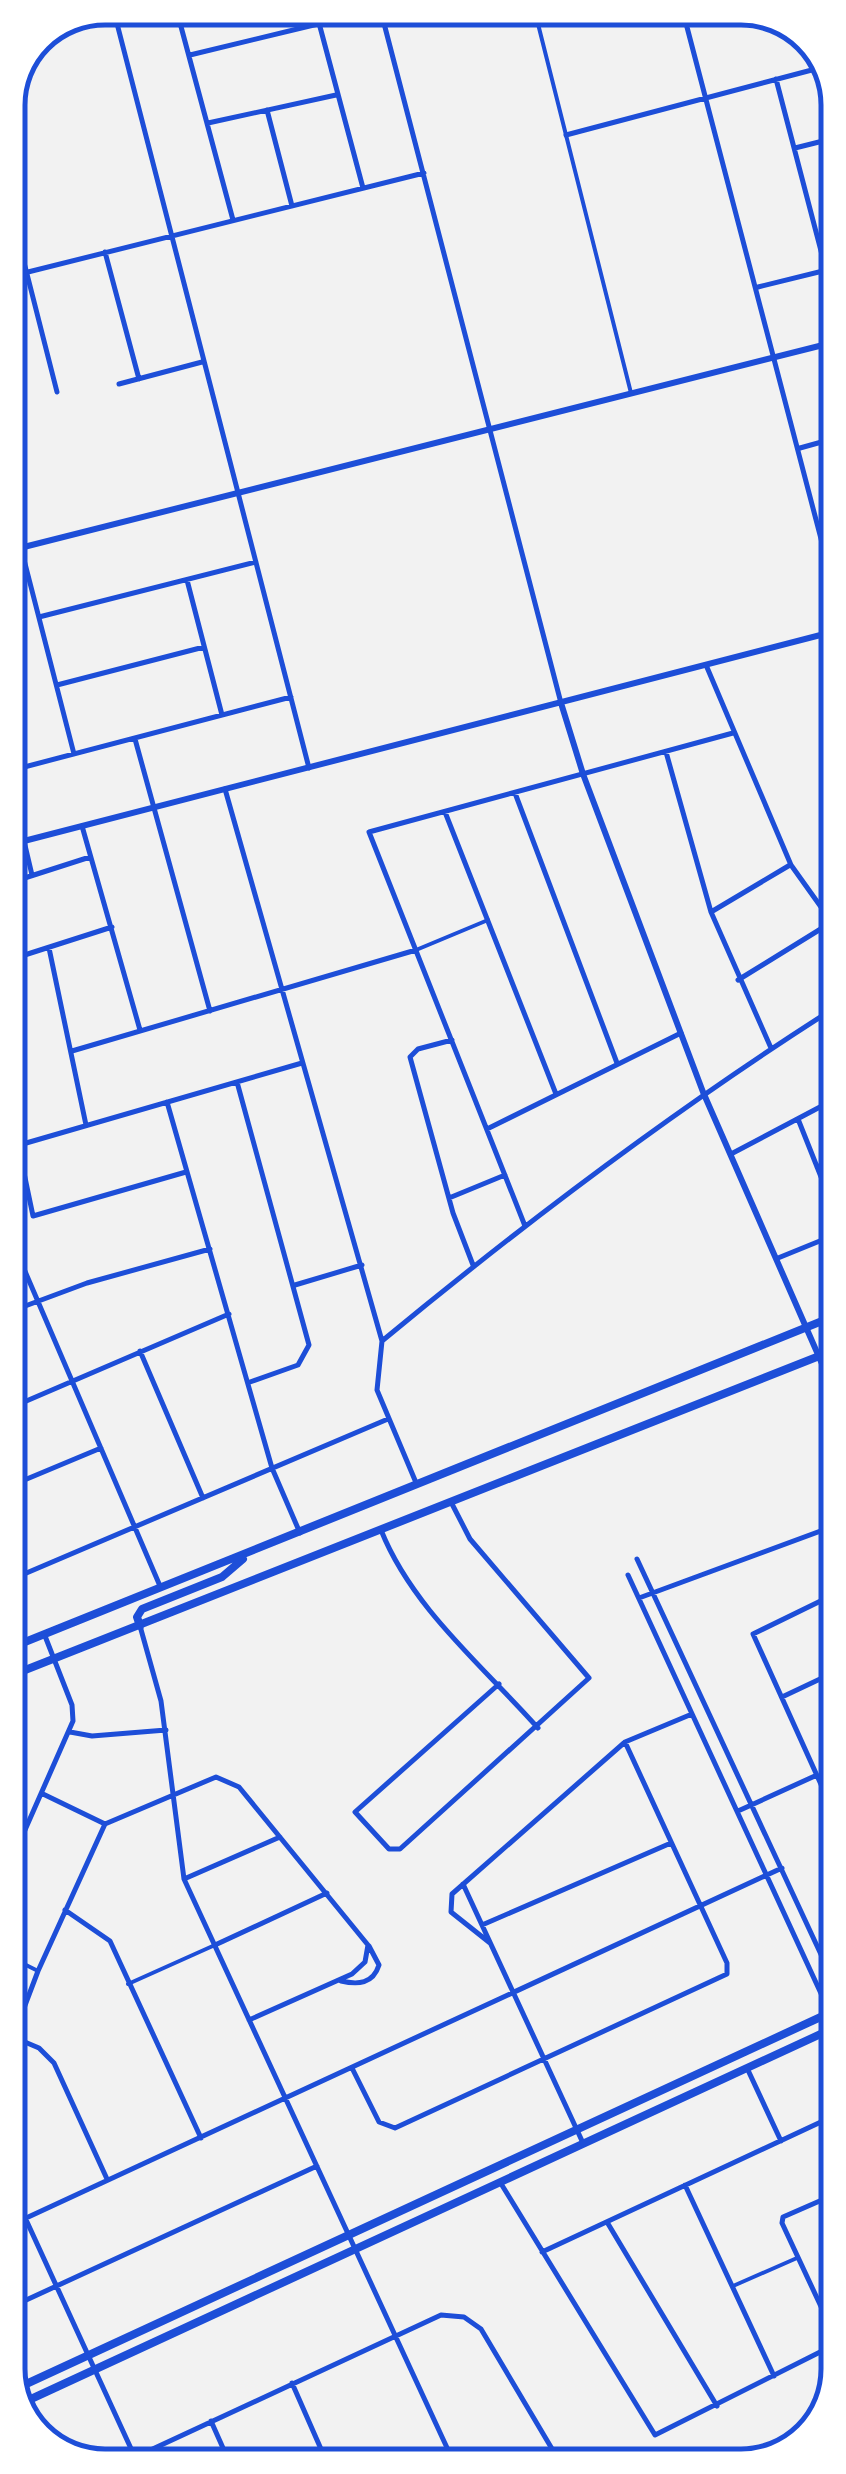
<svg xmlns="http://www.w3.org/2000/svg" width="846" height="2474" font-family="'Work Sans',sans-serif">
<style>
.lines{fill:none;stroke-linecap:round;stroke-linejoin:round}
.pedestrian{stroke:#1d4ed8;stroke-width:4}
.minor{stroke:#1d4ed8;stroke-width:5}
.tertiary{stroke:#1d4ed8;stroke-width:6}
.secondary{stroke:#1d4ed8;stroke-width:8}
.primary{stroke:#1d4ed8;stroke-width:8}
.rim{fill:none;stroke:#1d4ed8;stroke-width:5}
</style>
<rect width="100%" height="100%" fill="#f2f2f2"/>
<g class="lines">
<path class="pedestrian" d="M534 8 631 393
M8 200 27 272
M416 950 488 920
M10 1957 38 1971
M128 1984 215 1945
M733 2286 797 2258"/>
<path class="minor" d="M113 8 309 768
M176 8 233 220
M315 8 363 188
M380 8 561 703
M682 8 836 596
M190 55 318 24
M776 79 826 270
M267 110 292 206
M208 123 336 95
M566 135 827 66
M795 148 835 138
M105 252 139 379
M27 274 57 392
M8 277 424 173
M758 287 835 268
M119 384 202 362
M8 425 17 423
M800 448 836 438
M21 548 74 754
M187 580 222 715
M39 617 256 562
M706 665 791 865 836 928
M57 685 204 647
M135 739 210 1011
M666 752 711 912 771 1048
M9 771 291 697
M225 789 382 1341
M515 793 617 1063
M445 812 556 1094
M82 826 140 1030
M24 841 32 875
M9 883 90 857
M711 912 790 865
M49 948 86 1125
M9 960 112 927
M738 980 832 922
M825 1015 836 1038
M452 1040 418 1049 410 1057 453 1213 473 1265
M72 1051 416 950
M237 1082 309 1345 298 1365 250 1382
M9 1101 33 1216 186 1172
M167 1102 272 1468 300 1533
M798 1119 837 1217
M487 1129 681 1033
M9 1148 302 1063
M731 1154 837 1098
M817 1167 837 1159
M449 1198 505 1175
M525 1226 369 832 733 733
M9 1234 160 1586
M778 1258 837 1234
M295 1285 362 1265
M9 1312 87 1283 210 1249
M140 1351 203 1498
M10 1408 229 1314
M417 1485 377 1390 382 1341C527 1221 677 1108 836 1007
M10 1486 101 1448
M451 1502 470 1539 589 1678 400 1849H389L355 1812 499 1684
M381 1530C412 1608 483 1666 538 1728
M637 1559 838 1991
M628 1575 836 2026
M10 1580 388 1419
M837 1593 753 1634 838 1822
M639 1598 837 1525
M140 1626 161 1701 184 1879 455 2465
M782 1697 837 1671
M70 1732 92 1736 166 1730
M43 1794 105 1824
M738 1811 817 1775
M10 1864 73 1721 72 1705 45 1636
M184 1879 280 1837
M463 1884 583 2143
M65 1910 110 1941 201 2138
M482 1925 671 1843
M490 1943 451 1912 452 1894 625 1742 692 1714
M215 1945 327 1893
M341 1981C358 1985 373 1984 379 1965L369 1946
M13 2037 39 2048 54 2063 107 2179
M10 2045 38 1971 105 1824 216 1777 239 1787 368 1945 365 1962 352 1974 249 2020
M352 2068 379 2122 395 2128 727 1974V1963L625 1742
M747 2068 781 2141
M500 2182 655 2435 838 2343 782 2223 783 2217 838 2193
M685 2185 774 2376
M11 2187 139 2466
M607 2222 717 2406
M11 2225 782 1868
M542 2252 838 2114
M11 2307 317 2166
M292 2383 328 2465
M211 2421 231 2466
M542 2464 557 2457
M116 2466 441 2315 464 2317 481 2329 561 2464"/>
<path class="tertiary" d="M8 551 835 342
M561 703 583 774 703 1092 837 1398
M9 787 24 841 836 631
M758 2463 799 2441"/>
<path class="secondary" d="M11 2391 838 2009
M18 2405 838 2026"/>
<path class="primary" d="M140 1626 137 1617 142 1609 222 1577 243 1559
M10 1648 837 1315
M10 1676 837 1349"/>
</g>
<path d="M0 0H846V2474H0ZM105 25H741A80 80 0 0 1 821 105V2369A80 80 0 0 1 741 2449H105A80 80 0 0 1 25 2369V105A80 80 0 0 1 105 25Z" fill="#fff" fill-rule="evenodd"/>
<path class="rim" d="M105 25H741A80 80 0 0 1 821 105V2369A80 80 0 0 1 741 2449H105A80 80 0 0 1 25 2369V105A80 80 0 0 1 105 25Z"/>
</svg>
